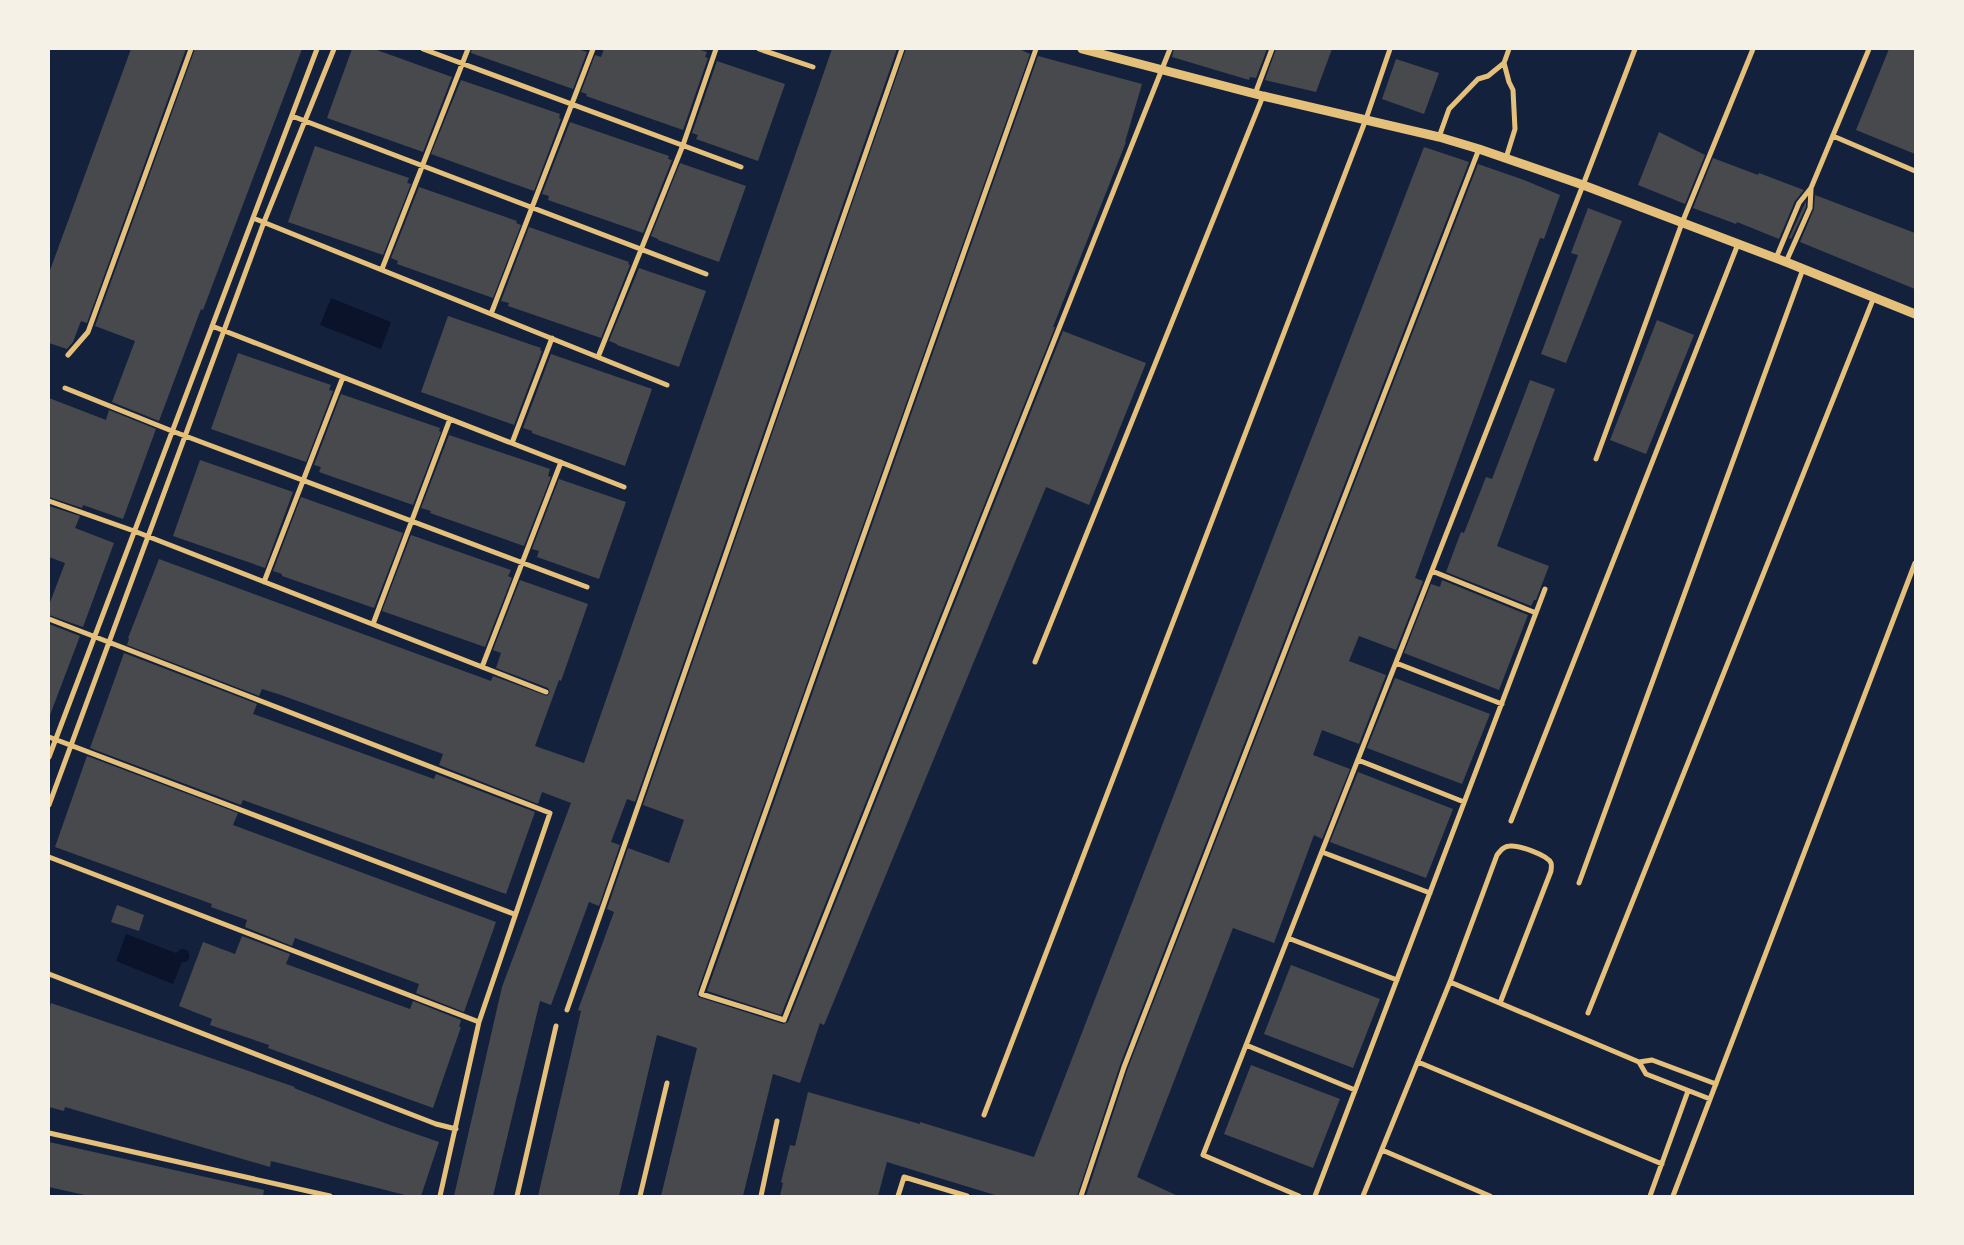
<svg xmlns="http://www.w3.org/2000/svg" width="1964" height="1245" font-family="Signika,sans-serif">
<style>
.water{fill:#0b132b}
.building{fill:#48494c}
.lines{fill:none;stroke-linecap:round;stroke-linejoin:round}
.minor{stroke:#e5c07b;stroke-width:5}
.tertiary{stroke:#e5c07b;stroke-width:9}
</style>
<rect width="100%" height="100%" fill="#14213d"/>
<path class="water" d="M331 298 391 322 381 349 320 325Z
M126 934 176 953 181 949 187 950C190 955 191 958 186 962H182L173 984 116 961Z"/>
<path class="building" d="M131 49H186L87 323 81 321 73 342 67 349 49 343V273Z
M195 49H302L217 273 203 310 201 309 159 421 112 402 135 341 95 326Z
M352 49H374L452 77 423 152 327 118Z
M472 49H577L587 52 573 89 471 53Z
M604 49H697L707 52 705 57 708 58 683 130 586 96 587 94 581 92 595 55 601 57Z
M832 49H897L635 802 627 799 611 842 620 845 599 906 589 902 551 1005 540 1001 493 1196H454L502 987 571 803 542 792 538 804 439 765 443 754 281 695 262 689 259 696 127 645 129 639 128 638 159 559 491 681 493 676 547 696 550 692 548 688 496 668 501 653 493 650 520 580 588 604 561 681 559 680 535 746 584 763Z
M906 49H1019L1030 54 697 993 698 997 783 1024 788 1022 1063 331 1146 363 1089 505 1046 487 824 1025 820 1023 800 1083 773 1074 743 1196H661L697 1048 657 1035 619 1196H538L581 1011 578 1010 614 912 607 909 628 848 669 863 684 820 643 805Z
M1174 49H1267L1256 78 1250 77 1249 80 1172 57Z
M1276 49H1332L1316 92 1265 80Z
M1889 49H1915V154L1856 130Z
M1038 56 1142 84 1125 142H1126L1053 327H1055L781 1015 707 991Z
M1396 59 1439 73 1424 114 1382 99Z
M717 61 785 84 758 161 696 139 698 135 692 133Z
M461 80 560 114 559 118 561 119 534 191 431 154Z
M570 122 669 156 668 159 672 160 643 233 548 200 549 196 542 194Z
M1659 132 1705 155 1685 204 1638 185Z
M315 146 409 178 407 183 411 184 383 255 288 222Z
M1424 147 1469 162 1120 1065 1077 1196H998L887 1162 878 1196H780L783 1183 781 1182 790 1145 795 1146 808 1092 920 1124V1122L1034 1157Z
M1713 158 1758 175 1759 173 1804 190 1795 201 1779 239 1737 222 1736 224 1693 208Z
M680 163 746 186 719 262 658 240V239L651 236Z
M1478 164 1524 180 1560 195 1544 239 1540 238 1415 578 1423 581 1396 650 1359 636 1349 661 1386 675 1359 744 1322 730 1313 755 1350 769 1322 839 1314 835 1274 943 1233 928 1137 1177 1178 1196H1086L1128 1068Z
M419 187 517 221 516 223 521 225 493 298 397 264 398 261 391 258Z
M1815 195 1915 233V289L1800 242 1814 209Z
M1806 201V207L1791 239 1789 238Z
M1588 208 1622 221 1566 363 1541 354 1578 255 1571 253Z
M529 227 629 262 628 264 630 265 601 338 508 306 509 303 501 301Z
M639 268 706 291 679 367 617 345V344L609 341Z
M448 316 541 348 540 350 542 351 514 425 421 392Z
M1657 320 1694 335 1646 454 1610 440Z
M238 353 331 385 329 390 333 391 306 462 211 429Z
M551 354 652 389 625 466 532 433V431L523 428Z
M1530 380 1555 389 1497 546 1549 566 1536 600H1534L1531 606 1446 572 1461 532 1464 533 1486 477 1492 479Z
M341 394 440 428 439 431 441 432 413 505 319 472 321 467 314 465Z
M49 398 106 420 109 410 156 429 123 519 83 505 82 508 49 497Z
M449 435 550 469 548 476 551 477 524 546 430 513 431 511 421 508Z
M200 460 293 492 265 568 173 536Z
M559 479 626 502 599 579 537 557 539 551 532 549Z
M301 497 403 533 374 608 282 576V574L273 571Z
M49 506 80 516 75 528 114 543 83 627 49 615V605L65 563 49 557Z
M411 535 511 570 508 576 512 578 485 647 382 611Z
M1442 580 1528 615 1499 690 1404 653 1431 584 1440 587Z
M49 624 80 636 50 715H49Z
M124 653 257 704 253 714 434 779 436 774 535 812 506 894 243 800 241 805 90 748Z
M1395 678 1490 714 1462 784 1367 748Z
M87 756 238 813 233 825 496 922 464 1012 416 993 419 984 295 938 292 946 245 927 247 920 211 907 212 904 55 847Z
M1358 772 1453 809 1426 878 1330 842Z
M117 905 144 915 139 931 111 922Z
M242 936 290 954 286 964 410 1009 413 1001 461 1020 459 1027H461L433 1108 268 1048 269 1045 210 1025 212 1019 179 1006 203 942 235 954Z
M1291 965 1380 999 1353 1068 1264 1034Z
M51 1003 295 1087 294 1088 390 1125 439 1142 421 1196H409L271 1161 270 1167 65 1107 64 1111 49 1107V1011Z
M1251 1065 1340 1099 1313 1168 1224 1134Z
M49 1142 264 1190 263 1196H89L49 1187Z"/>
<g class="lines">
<path class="minor" d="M423 49 741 167
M759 49 813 67
M1036 49 701 994 784 1020 1170 49
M1255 94 1272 49
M292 116 706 274
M1833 136 1915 171
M1439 137 1449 109 1478 79 1488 76 1504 63
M1506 158 1515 129 1513 90 1509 82 1504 63 1509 49
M253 218 667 385
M1776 258 1799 203 1811 188 1869 49
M1786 262 1810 208 1811 189
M382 269 468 49
M491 314 593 49
M212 326 624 487
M68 355 88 332 191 49
M598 357 683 145 716 49
M65 388 172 431 587 587
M512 443 552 338
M1596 459 1682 223 1753 49
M49 501 134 531 546 692
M1432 571 1536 613
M264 582 343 377
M49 619 550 813 479 1022 440 1196
M373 624 450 419
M1035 662 1263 96
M1396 663 1502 704
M482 667 561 462
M49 737 514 914
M49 757 317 49
M1358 760 1464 802
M49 805 264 222 334 49
M1511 821 1738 244
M1322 852 1430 893
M49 857 479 1022
M1579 883 1803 269
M1288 938 1397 980
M49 974 436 1124 456 1129
M1450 982 1497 855C1501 850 1504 846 1510 846 1518 845 1548 855 1551 863 1552 864 1551 869 1551 871L1500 1003
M567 1010 902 49
M1588 1013 1874 297
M1246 1045 1355 1090
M1418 1062 1662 1164
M1639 1062 1646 1074 1710 1099
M984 1115 1366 119 1390 49
M49 1133 330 1196
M1382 1150 1490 1196
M517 1196 556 1026
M640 1196 667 1083
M761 1196 777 1121
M898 1196 904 1177 967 1196
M1081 1196 1124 1067 1479 149
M1299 1196 1203 1155 1583 185 1635 49
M1315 1196 1545 589
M1363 1196 1450 982 1639 1062 1652 1060 1716 1084
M1650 1196 1688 1091
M1673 1196 1915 563"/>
<path class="tertiary" d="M1082 49 1263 96 1439 137 1479 149 1583 185 1786 262 1915 314"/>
</g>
<rect width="1964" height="1245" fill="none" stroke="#f6f1e7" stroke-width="100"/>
</svg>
